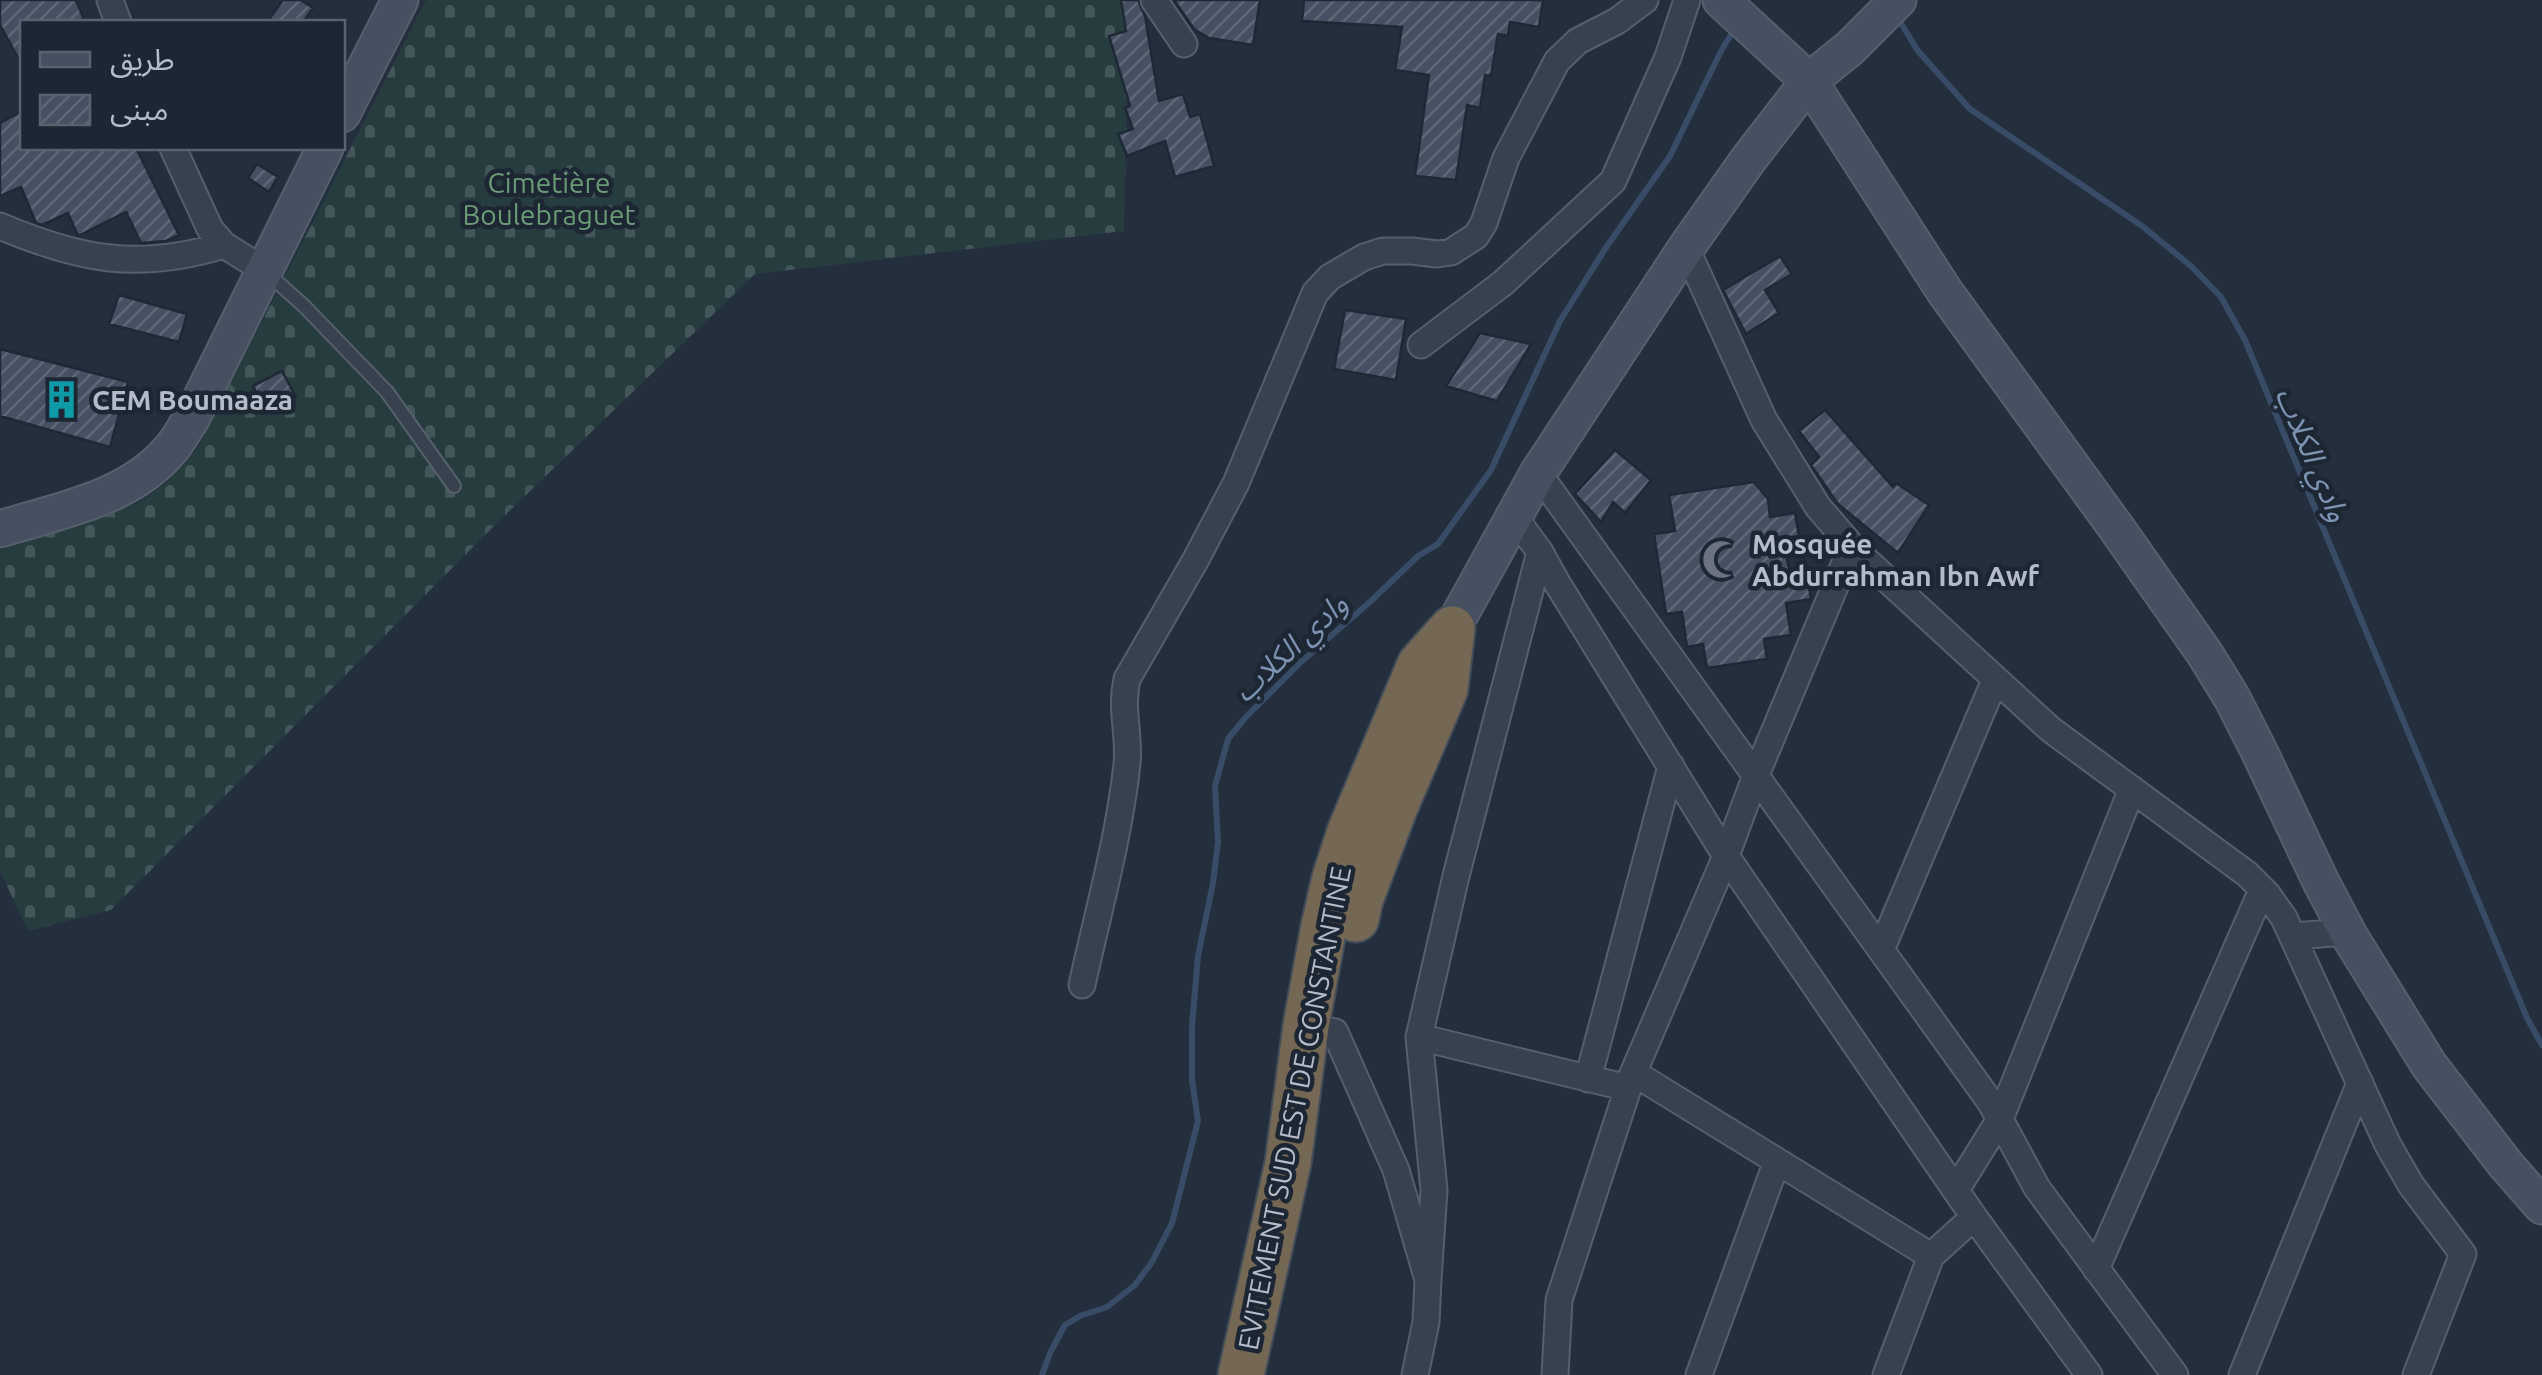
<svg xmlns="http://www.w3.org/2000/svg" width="2542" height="1375" font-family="Ubuntu,'Noto Sans Arabic',sans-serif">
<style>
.cemetery{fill:url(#cemetery-stones)}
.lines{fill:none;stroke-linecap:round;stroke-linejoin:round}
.stream{stroke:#394c67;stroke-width:6}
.building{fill:url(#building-hatch);stroke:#1f2835;stroke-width:2.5}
.lane-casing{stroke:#565f6c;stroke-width:16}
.street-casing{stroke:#565f6c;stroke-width:29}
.secondary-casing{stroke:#565f6c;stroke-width:39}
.highway-casing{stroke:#434c59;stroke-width:49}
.lane{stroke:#38414e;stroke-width:12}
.street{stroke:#38414e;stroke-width:25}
.secondary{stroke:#465061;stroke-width:35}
.highway{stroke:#746855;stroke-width:45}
.labels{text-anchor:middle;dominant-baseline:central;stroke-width:9;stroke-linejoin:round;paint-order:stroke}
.park-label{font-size:28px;fill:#6b9a76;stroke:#1d2633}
.poi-label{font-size:28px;font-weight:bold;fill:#b4bcc9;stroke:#1d2633;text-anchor:start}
.street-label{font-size:28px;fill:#b4bcc9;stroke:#1d2633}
.water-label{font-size:30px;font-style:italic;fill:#7c92b1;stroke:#1d2633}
</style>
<defs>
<pattern id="cemetery-stones" width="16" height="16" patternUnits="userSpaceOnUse" patternTransform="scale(2.5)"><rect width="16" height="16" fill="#263c3f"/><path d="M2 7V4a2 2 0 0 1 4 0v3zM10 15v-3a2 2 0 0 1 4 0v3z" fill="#435659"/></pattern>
<pattern id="building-hatch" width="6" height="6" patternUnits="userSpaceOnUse" patternTransform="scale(2.5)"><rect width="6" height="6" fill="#455162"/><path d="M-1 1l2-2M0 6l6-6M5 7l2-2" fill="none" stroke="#5d6877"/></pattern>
</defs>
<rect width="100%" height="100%" fill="#242f3e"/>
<path class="cemetery" d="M426 0H1129L1124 231 755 274 497 523 111 910 28 931 0 871V550L138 503 165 484 198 447Z"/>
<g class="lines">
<path class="stream" d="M1896 15 1918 51 1970 109 2142 226 2191 266 2221 297 2245 340 2267 393 2527 1018 2542 1045
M1042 1375 1050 1353 1065 1325 1080 1316 1107 1307 1135 1285 1152 1262 1172 1223 1198 1121 1192 1080V1026L1198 956 1213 883 1218 842 1215 786 1228 739 1246 717 1301 662 1371 601 1418 556 1438 544 1491 470 1560 321 1605 249 1670 156 1722 49 1734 30"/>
</g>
<path class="building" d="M0 0H76L85 22H22V65L0 25Z
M283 0H301L313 8 303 22H267Z
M1121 0H1138L1145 16 1159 101 1183 94 1190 117 1200 114 1214 166 1175 177 1165 141 1127 156 1118 134 1133 129 1125 108 1130 106 1109 36 1126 31Z
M1174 0H1260L1253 45 1209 38 1194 29Z
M1304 0H1543L1539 27 1510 22 1508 36 1498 34 1491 76 1485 75 1480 108 1467 105 1456 180 1415 176 1429 75 1395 70 1402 27 1302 21Z
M22 111V148H136L179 235 166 241 141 243 126 212 78 236 68 213 42 225 36 223 21 187 0 196V123Z
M257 164 278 177 269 192 248 178Z
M1780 256 1792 274 1765 290 1779 313 1746 334 1723 290Z
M119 295 187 314 179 342 109 324Z
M1345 310 1406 319 1396 380 1334 369Z
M1480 333 1531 344 1497 401 1446 386Z
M0 349 128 382 110 447 0 416Z
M282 371 296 397 267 412 253 386Z
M1825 410 1893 487 1896 483 1929 505 1898 553 1838 504 1811 465 1819 457 1799 431Z
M1615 450 1651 480 1625 513 1613 502 1601 522 1575 494Z
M1754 482 1768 499 1770 517 1795 513 1799 536 1784 538 1791 583 1808 581 1811 599 1786 603 1791 635 1764 639 1767 659 1707 668 1703 644 1687 647 1682 612 1666 614 1654 534 1675 531 1669 495Z"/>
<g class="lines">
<defs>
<path id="lane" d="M265 271 304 306 387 392 454 486"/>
<path id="street" d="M110 0 118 22
M1154 0 1184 44
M173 148 210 229 224 245 264 270
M0 226C80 260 139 271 224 245
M1686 248 1764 420 1818 507 1856 551 2050 729 2247 874 2267 894 2284 918 2388 1145 2411 1185 2463 1254 2416 1375
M1421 345 1503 283 1613 181 1668 57 1687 0
M1538 473 1991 1103 2037 1188 2175 1375
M1515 518 1540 552 1557 583 1726 856 1974 1217 2089 1375
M2293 936 2347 932
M1881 950 1995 680
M1082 985C1098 912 1119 838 1127 764 1130 734 1120 710 1127 679L1195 561 1236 483 1315 293 1330 277 1364 257 1383 251H1412L1437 254 1451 252 1476 236 1484 223 1506 158 1557 61 1578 41 1617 21 1645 0
M1306 1026 1335 1032 1396 1170 1428 1280 1426 1322 1415 1375
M1419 1037 1628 1088
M1634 1073 1931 1256
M1588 1079 1671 766
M1956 1190 2000 1119 2132 789
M2096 1269 2262 890
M1428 1280 1434 1190 1419 1037 1456 876 1540 552
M1555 1375 1559 1300 1632 1076 1726 856 1756 775 1852 546
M1699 1375 1777 1161
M1886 1375 1931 1256 1974 1217
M2242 1375 2360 1083"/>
<path id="secondary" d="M1721 0 1809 81 1945 292 2115 526 2205 654 2232 698 2259 751 2321 882 2350 937 2429 1065 2506 1165 2542 1206
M342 114 400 0
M0 529C58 511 128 499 169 451 178 442 184 429 191 419L325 148
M1452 629 1538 473 1686 248 1748 160 1809 81 1850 48 1898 0"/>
<path id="highway" d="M1356 919 1360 900 1394 809 1445 689 1452 629
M1241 1375 1288 1163 1306 1026 1324 926 1335 878 1350 832 1420 665 1452 629"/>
</defs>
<use href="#lane" class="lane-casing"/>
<use href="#street" class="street-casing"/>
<use href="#secondary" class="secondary-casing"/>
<use href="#highway" class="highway-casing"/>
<use href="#lane" class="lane"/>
<use href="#street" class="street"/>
<use href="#secondary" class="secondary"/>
<use href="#highway" class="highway"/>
</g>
<defs>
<symbol id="building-bare" viewBox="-9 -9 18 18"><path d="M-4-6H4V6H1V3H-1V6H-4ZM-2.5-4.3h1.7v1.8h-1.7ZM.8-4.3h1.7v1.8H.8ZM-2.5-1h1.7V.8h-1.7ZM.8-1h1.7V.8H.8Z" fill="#0f9aa8" stroke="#1d2633" stroke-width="2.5" paint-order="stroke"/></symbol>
<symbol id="mosque-bare" viewBox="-9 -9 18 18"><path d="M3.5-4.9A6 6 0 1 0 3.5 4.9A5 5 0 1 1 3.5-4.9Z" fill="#6b7280" stroke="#1d2633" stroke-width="2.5" paint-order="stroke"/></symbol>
</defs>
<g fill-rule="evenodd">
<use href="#building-bare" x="34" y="372" width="55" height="55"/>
<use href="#mosque-bare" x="1694" y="532" width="55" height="55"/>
</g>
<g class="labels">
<g class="park-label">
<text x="549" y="182">Cimetière<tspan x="549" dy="32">Boulebraguet</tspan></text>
</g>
<g class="poi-label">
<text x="92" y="399">CEM Boumaaza</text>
<text x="1752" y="543">Mosquée<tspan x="1752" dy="32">Abdurrahman Ibn Awf</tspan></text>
</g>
<g class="street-label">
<text transform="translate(1294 1108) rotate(-79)">EVITEMENT SUD EST DE CONSTANTINE</text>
</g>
<g class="water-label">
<text transform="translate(2313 454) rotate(67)">وادي الكلاب</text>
<text transform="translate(1290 647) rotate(-43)">وادي الكلاب</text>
</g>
</g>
<rect x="20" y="20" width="325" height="130" fill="#1d2633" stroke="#59626f" stroke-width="2.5"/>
<rect x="40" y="52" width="50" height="15" fill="#465061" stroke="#59626f" stroke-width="2.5"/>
<text x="110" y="70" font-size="30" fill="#b4bcc9">طريق</text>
<rect x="40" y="95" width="50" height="30" fill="url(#building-hatch)" stroke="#59626f" stroke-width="2.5"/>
<text x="110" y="120" font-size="30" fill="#b4bcc9">مبنى</text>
</svg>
